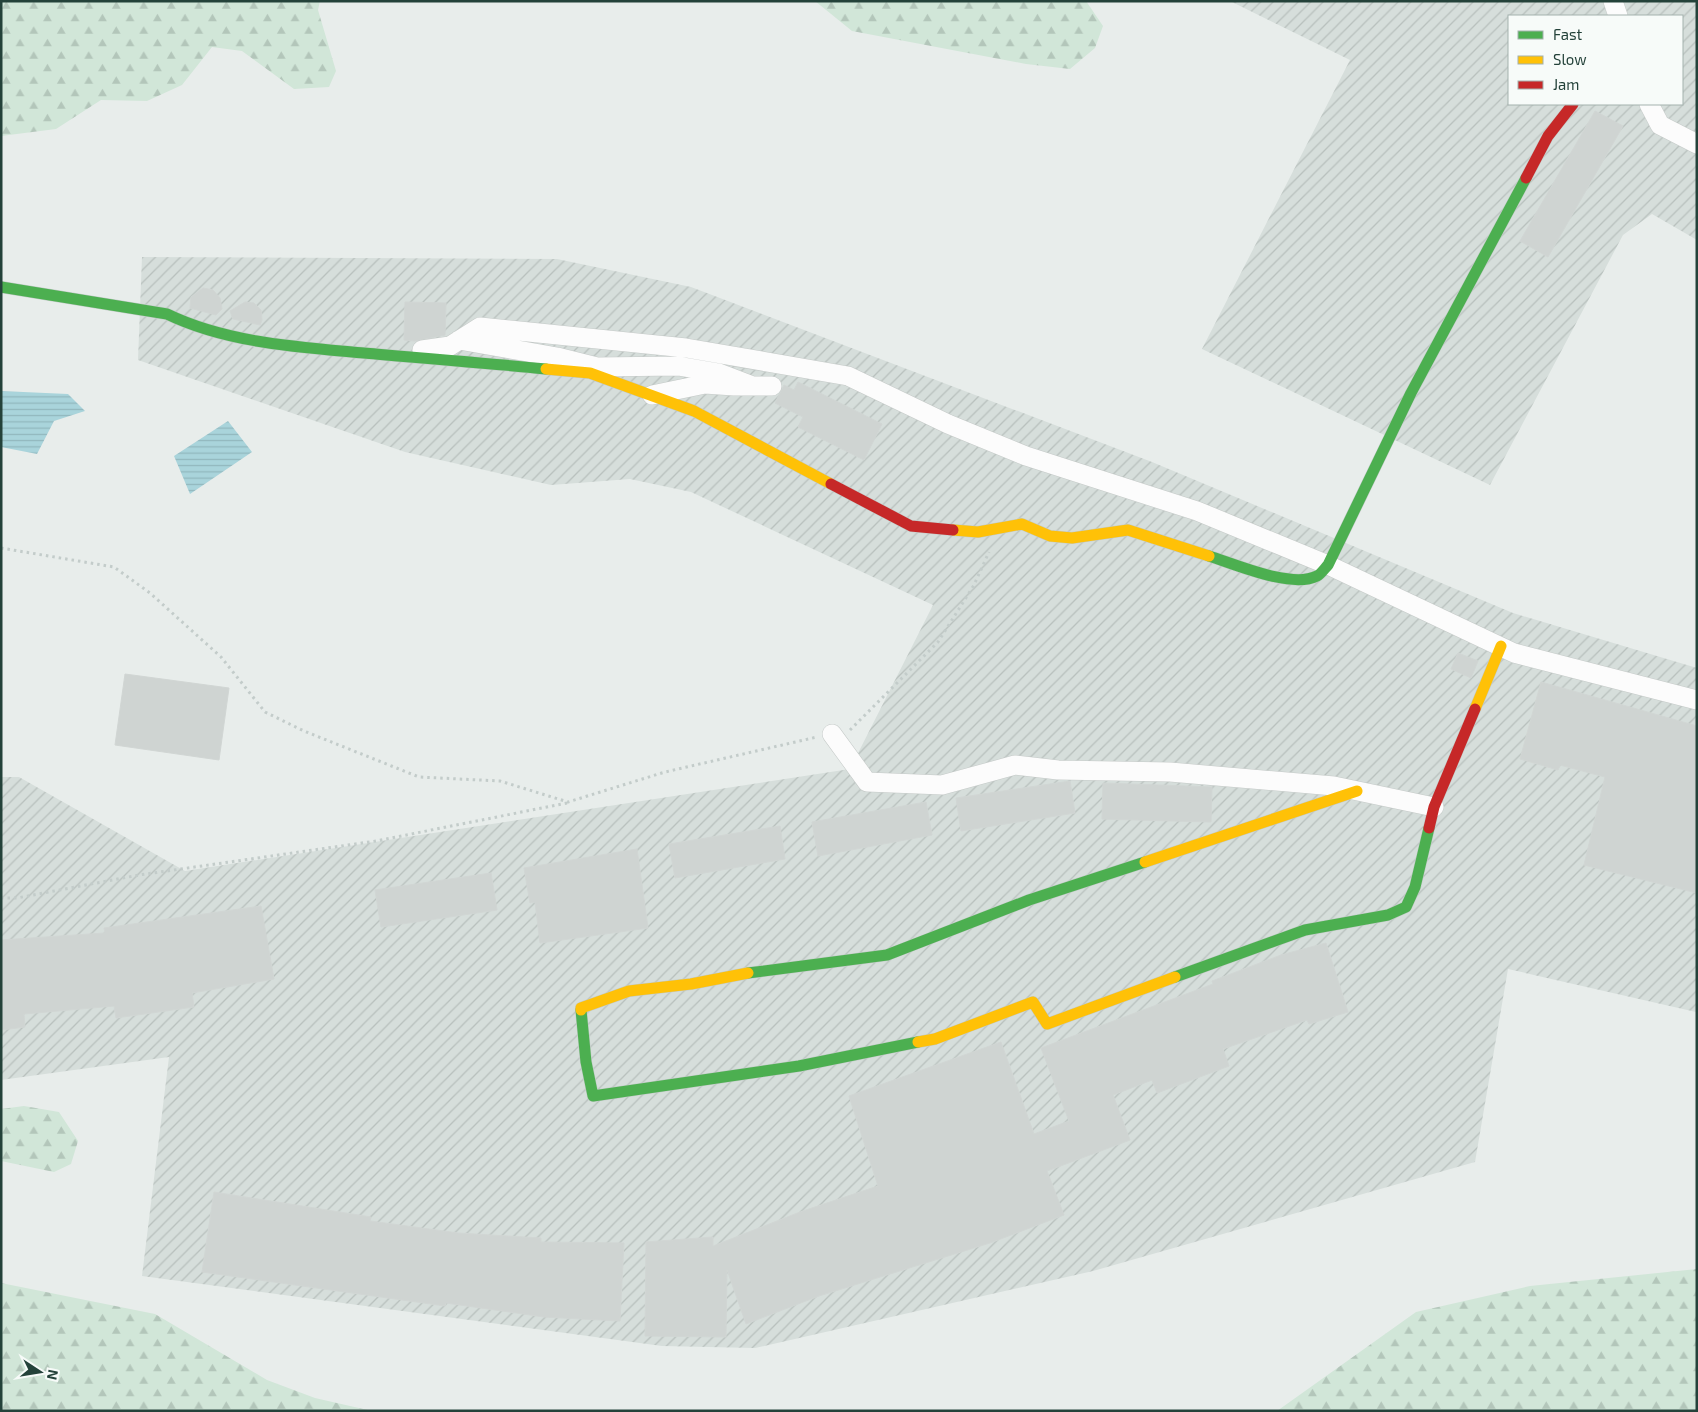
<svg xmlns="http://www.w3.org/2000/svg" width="1698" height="1412" font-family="'Exo 2',sans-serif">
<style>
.industrial{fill:url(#industrial-furrows);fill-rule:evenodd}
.forest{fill:url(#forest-firs)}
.water{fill:url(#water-rules)}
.building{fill:#cfd4d2;stroke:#d1d6d4}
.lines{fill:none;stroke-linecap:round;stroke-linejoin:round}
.street-casing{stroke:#c5cac8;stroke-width:20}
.fast-casing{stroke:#c3cbc8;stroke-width:12}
.slow-casing{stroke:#c3cbc8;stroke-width:12}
.jam-casing{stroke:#c3cbc8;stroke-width:12}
.path{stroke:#c3ccca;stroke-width:3;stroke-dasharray:2.5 4;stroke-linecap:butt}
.street{stroke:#fcfcfc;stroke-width:19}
.fast{stroke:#4caf50;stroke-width:11}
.slow{stroke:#ffc107;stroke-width:11}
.jam{stroke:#c62828;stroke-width:11}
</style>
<defs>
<pattern id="industrial-furrows" width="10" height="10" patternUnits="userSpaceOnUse" patternTransform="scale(1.25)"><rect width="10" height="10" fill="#d6dedb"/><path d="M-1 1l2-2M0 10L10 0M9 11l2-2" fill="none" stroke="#b8c0bd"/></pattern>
<pattern id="forest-firs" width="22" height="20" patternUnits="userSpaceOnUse" patternTransform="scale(1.25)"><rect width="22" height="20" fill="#d1e6d8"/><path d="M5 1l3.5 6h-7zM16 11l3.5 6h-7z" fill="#b3c6ba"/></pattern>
<pattern id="water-rules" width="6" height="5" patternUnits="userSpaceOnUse" patternTransform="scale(1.25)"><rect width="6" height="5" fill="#a9d4db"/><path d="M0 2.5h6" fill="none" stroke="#91b7bd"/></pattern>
</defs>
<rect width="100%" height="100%" fill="#e8edeb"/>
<path class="industrial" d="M1230 1H1697V240L1652 214 1623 235 1490 485 1202 349 1350 60ZM1509 16H1682V104H1509Z
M142 257 557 259 691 287 1152 462 1513 613 1697 668 1696 1012 1508 969 1475 1162 1093 1271 755 1348 662 1346 142 1276 169 1057 1 1080V777H19L185 871 850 769 933 605 691 492 630 479 551 485 405 452 138 360Z"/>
<path class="forest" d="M1 1H320L318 10 336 71 329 87 294 89 242 51 212 47 182 85 147 101 101 100 56 129 1 136Z
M815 1H1086L1103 26 1095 48 1070 69 1026 64 852 31Z
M24 1106 59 1112 78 1141 71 1164 54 1172 1 1161V1109Z
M1697 1269V1411H1277L1416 1312 1530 1286Z
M1 1283 155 1314 267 1380 315 1398 372 1411H1Z"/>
<path class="water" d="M1 391 68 394 85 411 54 421 37 454 1 447Z
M228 421 252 452 190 494 174 456Z"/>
<path class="building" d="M1595 111 1623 126 1548 257 1520 241Z
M203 288 213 290 220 298 222 309 216 315 190 308 191 297Z
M245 302 254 303 261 310 262 320 260 325 233 319 230 311Z
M405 302 446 303 445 335 415 341 404 340Z
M798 382 882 424 864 460 798 427 803 417 775 403 784 385 794 390Z
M1458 653 1478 661 1471 678 1451 669Z
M125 674 229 688 219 760 115 745Z
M1541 682 1697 726V893L1584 865 1605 777 1560 765 1558 770 1520 759Z
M1070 781 1075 813 961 831 956 798Z
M1103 783 1212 787 1211 822 1102 819Z
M926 802 932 835 818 856 812 822Z
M780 826 785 859 675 878 669 844Z
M637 849 648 928 540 943 535 902 530 903 524 868Z
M491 873 497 910 381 927 375 890Z
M261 906 274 979 192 993 194 1007 116 1018 114 1006 24 1014 25 1027 1 1030V940L105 933 104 928Z
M1326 943 1348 1012 1309 1024 1307 1020 1223 1049 1229 1066 1157 1093 1152 1080 1113 1095 1130 1140 1047 1171 1064 1215 990 1243 819 1296 746 1324 727 1270 726 1337 645 1336 646 1242 713 1237V1246L800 1212 878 1186 849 1096 1001 1042 1034 1134 1069 1121 1041 1048 1213 984 1212 981 1281 955Z
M214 1192 371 1217 370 1221 458 1233 541 1238V1242L624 1243 620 1321 544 1317 446 1303 445 1306 202 1272Z"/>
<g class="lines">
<defs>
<path id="street" d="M1613 1 1618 16
M1649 104 1660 125 1697 144
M459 340 557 357 597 367 678 366 719 373 753 386
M422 350 450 346 480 327 686 348 848 376 948 424 1026 456 1197 511 1328 565 1514 653 1697 700
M652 395 705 384 734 386H772
M832 734 867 782 942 785 1015 765 1058 770 1170 772 1334 786 1434 807"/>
<path id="fast" d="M1 287 167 314C227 343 298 347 364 353 424 358 485 363 546 369
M1209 556C1235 564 1291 589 1317 576 1321 574 1325 568 1328 565L1411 393 1526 178
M748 973 887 955 1029 900 1145 862
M1175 977 1305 930 1388 915 1406 907 1415 887 1429 828
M581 1010 586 1062 593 1096 799 1066 918 1042"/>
<path id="slow" d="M546 369 590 373 694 411 831 484
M953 530 978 532 1022 524 1050 536 1072 538 1128 530 1209 556
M1475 709 1501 646
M1145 862 1357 791
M581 1010V1008L629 991 691 984 748 973
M918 1042 935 1039 1033 1002 1047 1024 1175 977"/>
<path id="jam" d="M1526 178 1548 136 1573 104
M831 484 911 526 953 530
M1429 828 1434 807 1475 709"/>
</defs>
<use href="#street" class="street-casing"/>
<use href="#fast" class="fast-casing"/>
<use href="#slow" class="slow-casing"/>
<use href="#jam" class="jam-casing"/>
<path class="path" d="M1 548 114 567 150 593 221 657 265 712 304 731 419 777 500 781 568 802 665 772 817 737
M850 730 938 642 974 585 989 552
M1 898H17L139 875 376 841 567 803"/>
<use href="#street" class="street"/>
<use href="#fast" class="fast"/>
<use href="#slow" class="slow"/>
<use href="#jam" class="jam"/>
</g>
<rect width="1698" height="1412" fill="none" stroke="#24423a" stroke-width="5"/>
<rect x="1508" y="15" width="175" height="90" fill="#f7fbf9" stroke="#a3b1ad"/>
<rect x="1518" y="31" width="25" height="8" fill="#4caf50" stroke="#a3b1ad"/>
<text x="1553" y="40" font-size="15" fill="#24423a">Fast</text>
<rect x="1518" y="56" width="25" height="8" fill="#ffc107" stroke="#a3b1ad"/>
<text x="1553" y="65" font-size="15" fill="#24423a">Slow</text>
<rect x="1518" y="81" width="25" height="8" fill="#c62828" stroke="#a3b1ad"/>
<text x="1553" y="90" font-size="15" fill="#24423a">Jam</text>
<g transform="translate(40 1372) rotate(102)" stroke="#f7fbf9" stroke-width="4" paint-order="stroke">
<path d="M0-4L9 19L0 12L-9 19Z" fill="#24423a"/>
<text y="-8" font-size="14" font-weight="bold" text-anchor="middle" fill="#24423a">N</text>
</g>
</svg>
